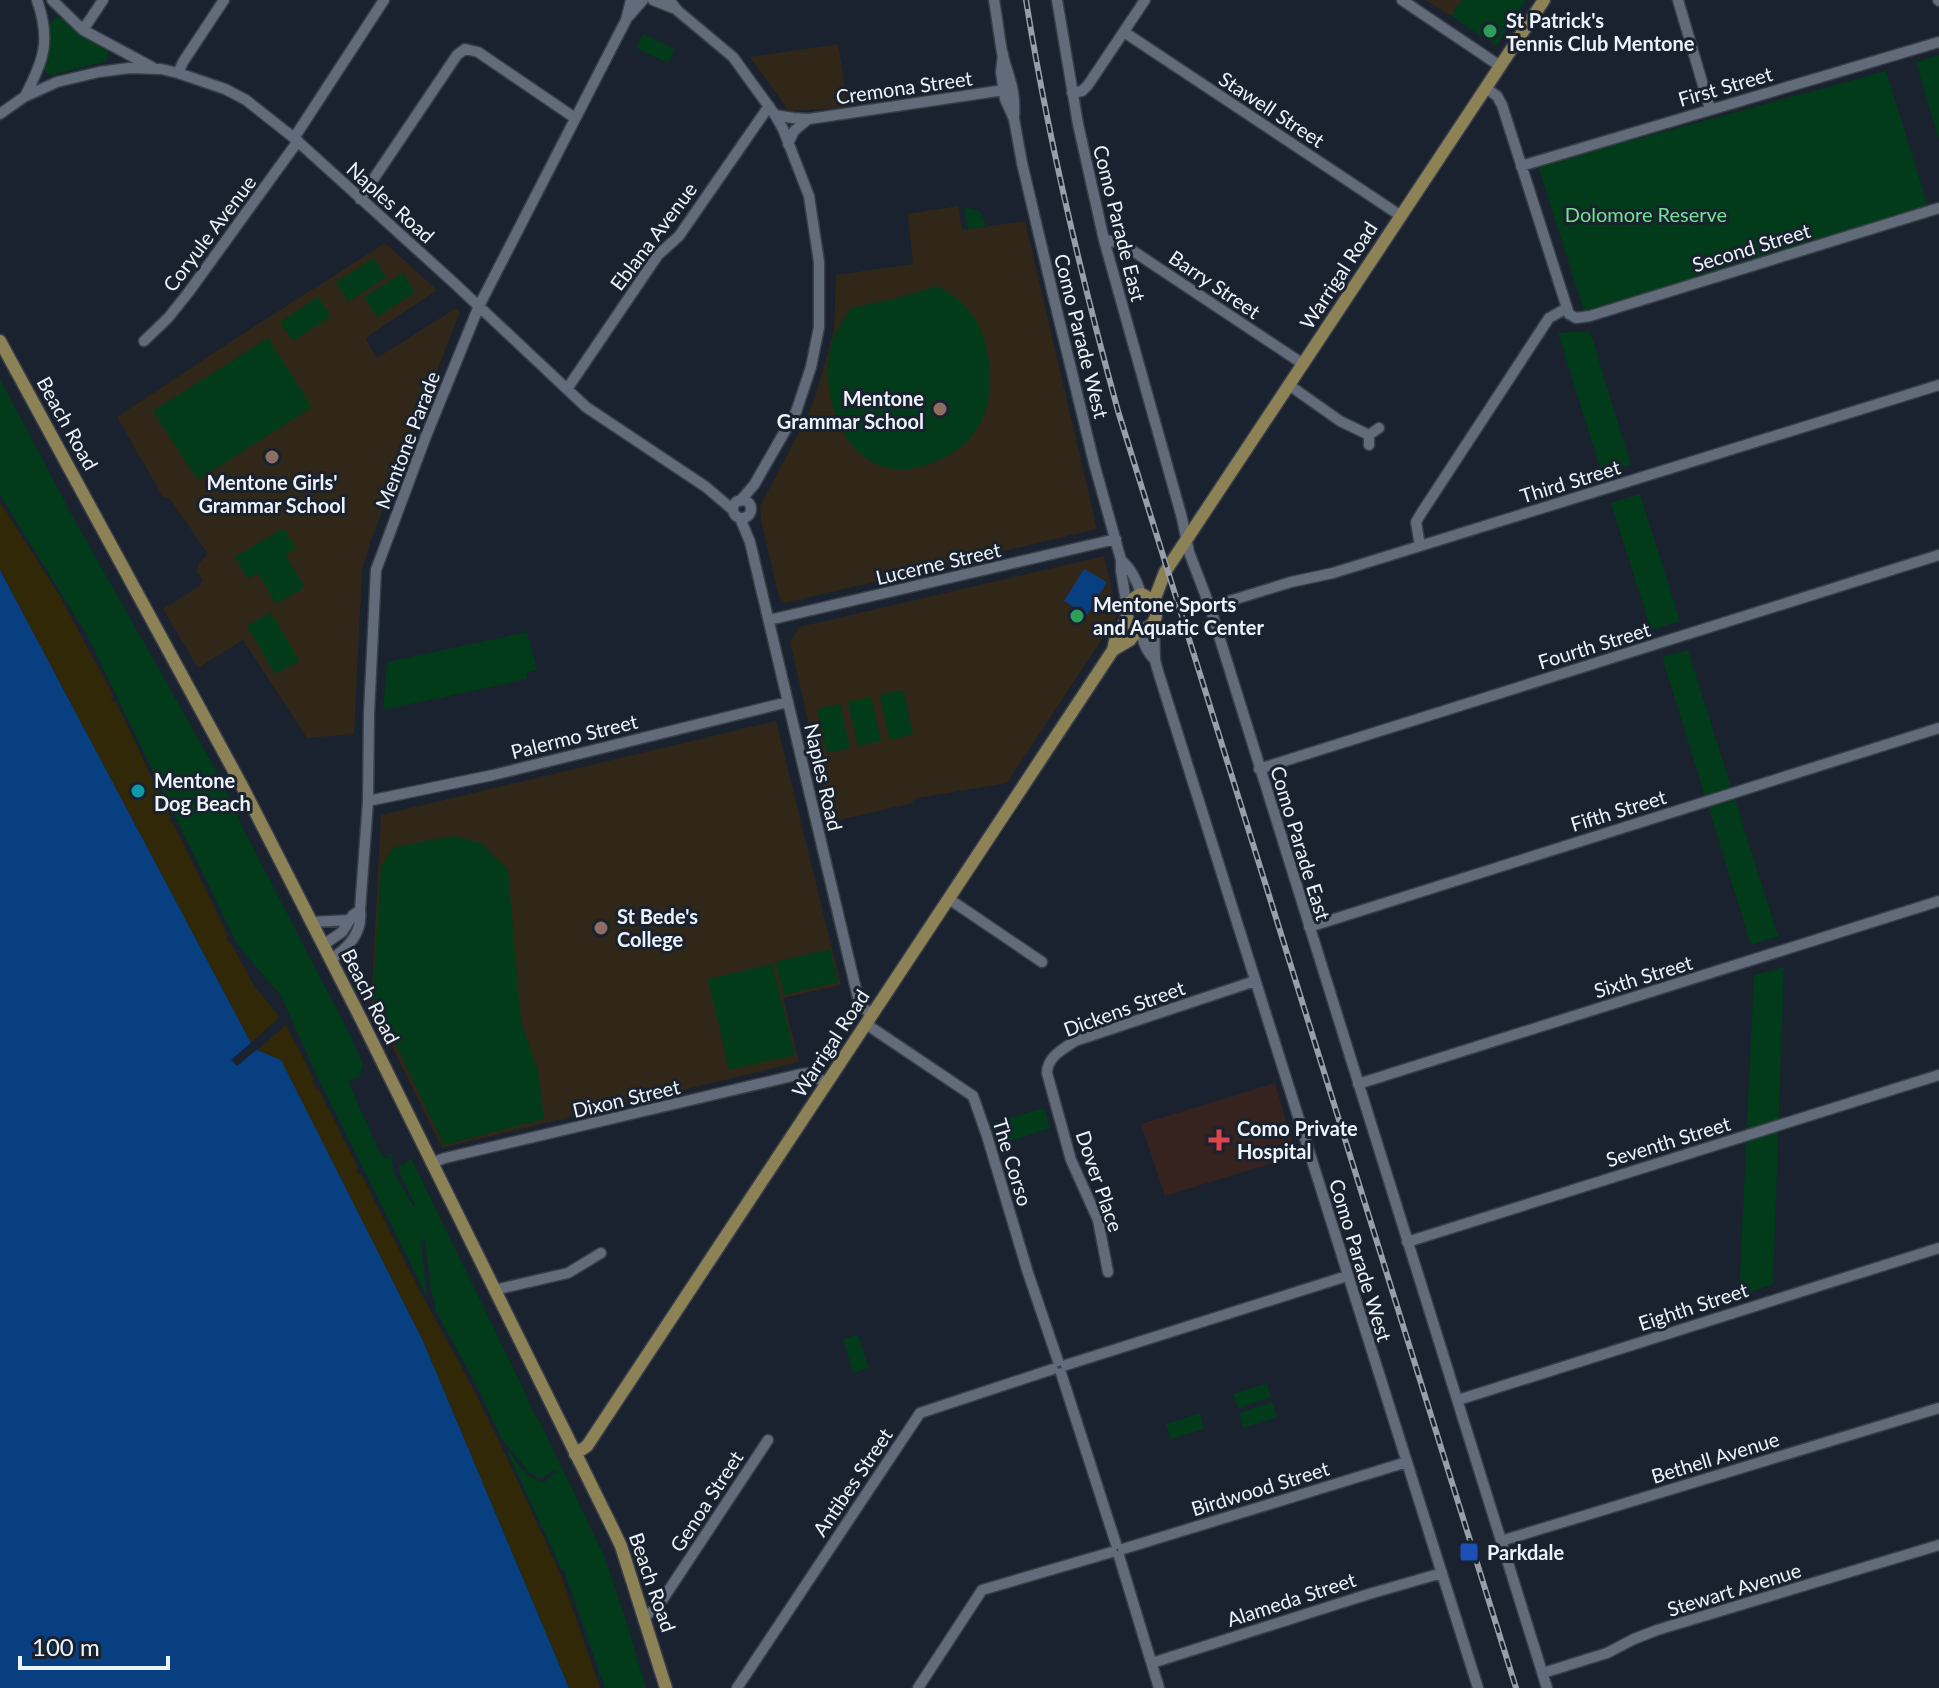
<svg xmlns="http://www.w3.org/2000/svg" width="1939" height="1688" font-family="Lato,sans-serif">
<style>
.education{fill:#312718}
.medical{fill:#36231f}
.green{fill:#023b19}
.sand{fill:#302807}
.water{fill:#073f81}
.pier{fill:#19222e}
.lines{fill:none;stroke-linecap:round;stroke-linejoin:round}
.minor-casing{stroke:#383e48;stroke-width:13}
.major-casing{stroke:#383e48;stroke-width:15}
.minor{stroke:#616b79;stroke-width:10}
.major{stroke:#8d8156;stroke-width:12}
.rail-casing{stroke:#979fa8;stroke-width:6}
.rail{stroke:#19222e;stroke-width:3;stroke-dasharray:9;stroke-linecap:butt}
.leisure-dot{fill:#2e9e5b;stroke:#19222e;stroke-width:3}
.education-dot{fill:#8d6e63;stroke:#19222e;stroke-width:3}
.culture-dot{fill:#0f9aa8;stroke:#19222e;stroke-width:3}
.health-dot{fill:#e0444e;stroke:#19222e;stroke-width:3}
.transit-dot{fill:#1a4fb4;stroke:#19222e;stroke-width:3}
.labels{text-anchor:middle;dominant-baseline:central;stroke-width:6;stroke-linejoin:round;paint-order:stroke}
.poi-label{font-size:20px;font-weight:bold;fill:#edf3fb;stroke:#19222e;text-anchor:start}
.street-label{font-size:20px;fill:#edf3fb;stroke:#19222e}
.park-label{font-size:20px;fill:#71e392;stroke:#19222e}
</style>
<rect width="100%" height="100%" fill="#19222e"/>
<path class="education" d="M1426 0H1462L1451 16Z
M838 44 848 107 789 111 750 57Z
M958 206 962 230 1025 221 1097 529 785 603 779 598 761 520 760 506 805 421 815 398 834 331 836 275 913 264 908 214Z
M385 243 437 290 368 336 366 339 377 358 456 308 460 312 370 543 362 570 354 734 307 738 243 640 198 668 163 609 201 585 202 579 197 572 198 564 208 554 170 499 163 497 117 417 230 342Z
M1104 556 1118 615 1007 783 913 799V803L831 822 790 642 799 627Z
M776 721 841 985 783 998 799 1062 442 1148 371 1004 381 815Z"/>
<path class="medical" d="M1275 1083 1296 1156 1165 1196 1141 1124Z"/>
<path class="green" d="M1462 0H1526L1496 46 1451 16Z
M56 17 64 19 82 36 106 48 109 52 107 61 51 75 46 72 44 68 50 45V23Z
M643 34 675 49 668 63 636 48Z
M1939 55V140L1916 62Z
M1886 71 1928 206 1584 311 1538 166Z
M964 207 980 211 986 226 968 229Z
M374 258 386 277 348 302 336 282Z
M403 273 415 292 377 317 364 297Z
M937 286C971 303 984 326 989 363 994 412 977 447 929 464 913 470 892 472 876 464 835 444 821 386 831 346 835 331 843 319 851 308L894 299Z
M318 297 331 316 293 341 280 322Z
M1590 331 1631 465 1602 474 1558 333Z
M268 338 312 407 198 480 153 411Z
M0 379 73 517 218 774 243 828 351 1037 363 1064 359 1077 348 1081 380 1153H382L384 1159 387 1158 388 1154H392L393 1172 414 1207 415 1205 399 1172V1163L403 1166 411 1158 523 1388 533 1412 541 1424 604 1556 624 1614 646 1688H605L564 1571 562 1570 507 1451 508 1450C518 1463 527 1480 544 1482L557 1472 555 1470 543 1478H537L528 1471 501 1438 477 1386 434 1308 436 1306 431 1291 425 1239 421 1240 427 1297 316 1074 281 996 237 944 87 635 0 495Z
M1640 494 1680 621 1651 630 1611 503Z
M284 528 296 548 285 555 305 587 276 604 258 573 248 579 235 557Z
M271 612 299 661 275 674 247 626Z
M527 632 537 670 526 673 527 679 383 710 387 662Z
M1688 650 1778 936 1751 945 1662 657Z
M903 690 913 734 890 740 880 695Z
M871 697 881 741 858 746 848 702Z
M840 704 850 748 827 753 817 709Z
M453 836 481 843 508 870 521 1022 538 1070 544 1119 444 1145 373 997 381 866 394 847Z
M830 949 838 982 784 995 775 962Z
M772 964 795 1055 729 1070 708 979Z
M1784 967 1773 1284 1739 1296 1754 975Z
M1044 1108 1050 1128 994 1146 987 1124Z
M858 1335 869 1368 853 1373 843 1339Z
M1267 1383 1271 1397 1238 1408 1233 1394Z
M1272 1402 1277 1417 1243 1428 1239 1413Z
M1200 1413 1204 1429 1171 1439 1166 1424Z"/>
<path class="sand" d="M0 502 61 598 113 695 111 697 113 702H116L171 818 169 819 172 824H174L228 936 226 938 229 943H231L254 986 280 1017 251 1043 0 570Z
M286 1025 314 1079 312 1080 316 1089 318 1088 358 1168 356 1170 359 1175 361 1174 421 1293 473 1388 500 1443 561 1575 600 1688H569L423 1341 368 1233 257 1050Z"/>
<path class="water" d="M1084 569 1107 582 1087 615 1064 601Z
M0 570 251 1043 257 1050 281 1060 423 1341 569 1688H0Z"/>
<path class="pier" d="M254 1040 260 1047 237 1066 231 1060Z"/>
<g class="lines">
<defs>
<path id="minor" d="M52 0 83 30 152 67
M653 0 673 8
M669 0 678 11 733 57 775 115 783 129 809 196 819 262V327L811 367 796 412 754 485 740 501
M994 0C997 17 999 35 1002 52 1008 77 1016 88 1014 116
M1057 0 1078 124 1104 240 1182 518 1189 552 1210 607 1547 1688
M1402 0 1500 66
M1678 0 1710 109
M1938 0 1939 1
M629 16 643 0
M83 30 103 0
M1124 32 1401 216
M1003 54 1001 72 1005 99 1014 119 1022 163 1055 303 1094 463 1121 560V571L1127 607
M178 73 183 62 224 0
M1486 88 1497 96 1502 105 1567 308 1569 314 1576 318 1590 316 1939 208
M1072 93 1082 91 1088 85 1145 0
M25 96C44 60 51 40 37 0
M0 114 24 97 57 82 99 72 129 68 161 69 178 73 225 89 246 100 294 138 453 282 586 407 706 487 733 510
M775 115 793 118 809 119 1004 90
M294 138 384 0
M788 144 794 131 807 120
M1521 166 1939 42
M360 199 457 55 465 49 478 52 575 118
M1104 240 1118 242 1124 245 1303 364
M144 341 168 318 188 293 298 141
M1289 385 1340 421 1369 435
M567 389 658 255 679 236 769 106
M1369 445V435L1379 428
M733 509a9 9 0 1 1 18 0a9 9 0 1 1-18 0Z
M740 518 750 542 859 1002 861 1006 872 1015
M1420 546 1416 522 1422 512 1549 318 1567 308
M1121 560C1132 569 1137 581 1141 594
M1210 607 1291 582 1333 573 1939 385
M769 620 1116 539
M1154 623 1155 660 1157 668 1478 1688
M1142 630C1142 641 1147 652 1155 660
M1259 769 1939 555
M368 801 493 775 788 702
M949 899 1042 962
M312 922 350 920
M1309 927 1939 728
M323 945 342 932 353 915 360 910
M330 960C348 948 363 933 360 910L368 801 369 713 376 570 426 436 479 306 626 20 631 0
M866 1024 973 1096 987 1136 1028 1273 1058 1361
M1358 1084 1939 901
M431 1163 445 1158 801 1074 810 1073 827 1084
M1407 1242 1939 1075
M1108 1272 1098 1220 1071 1160 1047 1073C1047 1057 1063 1049 1075 1041L1255 981
M494 1290 568 1273 601 1253
M1066 1365 1347 1276
M1061 1373 1116 1544
M1458 1400 1939 1248
M1501 1541 1939 1408
M1123 1549 1407 1462
M1119 1556 1159 1688
M644 1617 657 1608 768 1440
M1152 1663 1369 1594 1442 1573
M1543 1673 1607 1653 1634 1639 1657 1630 1939 1545
M737 1688 920 1413 1053 1369
M918 1688 982 1590 1112 1552"/>
<path id="major" d="M0 341 241 784 361 1019 612 1527 621 1546 666 1688
M1141 594C1160 601 1162 623 1142 630L1129 622C1123 610 1129 599 1141 594Z
M1153 603 1165 572 1544 0
M1113 650 1130 640 1139 629
M575 1454 587 1446 1113 650 1115 641 1127 618"/>
</defs>
<use href="#minor" class="minor-casing"/>
<use href="#major" class="major-casing"/>
<use href="#minor" class="minor"/>
<use href="#major" class="major"/>
<defs>
<path id="rail" d="M1026 0C1048 139 1081 276 1118 411L1516 1688"/>
</defs>
<use href="#rail" class="rail-casing"/>
<use href="#rail" class="rail"/>
</g>
<g class="leisure-dot">
<circle cx="1490" cy="31" r="8"/>
<circle cx="1077" cy="616" r="8"/>
</g>
<g class="education-dot">
<circle cx="940" cy="409" r="8"/>
<circle cx="272" cy="457" r="8"/>
<circle cx="601" cy="928" r="8"/>
</g>
<circle class="culture-dot" cx="138" cy="791" r="8"/>
<path class="health-dot" d="M1215 1128h8v8h8v8h-8v8h-8v-8h-8v-8h8z"/>
<rect class="transit-dot" x="1459" y="1542" width="20" height="20" rx="4"/>
<g class="labels">
<g class="poi-label">
<text x="1506" y="20">St Patrick's<tspan x="1506" dy="23">Tennis Club Mentone</tspan></text>
<text x="924" y="398" text-anchor="end">Mentone<tspan x="924" dy="23">Grammar School</tspan></text>
<text x="272" y="482" text-anchor="middle">Mentone Girls'<tspan x="272" dy="23">Grammar School</tspan></text>
<text x="1093" y="604">Mentone Sports<tspan x="1093" dy="23">and Aquatic Center</tspan></text>
<text x="154" y="780">Mentone<tspan x="154" dy="23">Dog Beach</tspan></text>
<text x="617" y="916">St Bede's<tspan x="617" dy="23">College</tspan></text>
<text x="1237" y="1128">Como Private<tspan x="1237" dy="23">Hospital</tspan></text>
<text x="1487" y="1552">Parkdale</text>
</g>
<g class="street-label">
<text transform="translate(1725 86) rotate(-16)">First Street</text>
<text transform="translate(904 87) rotate(-8)">Cremona Street</text>
<text transform="translate(1272 109) rotate(33)">Stawell Street</text>
<text transform="translate(391 202) rotate(42)">Naples Road</text>
<text transform="translate(1120 223) rotate(76)">Como Parade East</text>
<text transform="translate(209 233) rotate(-53)">Coryule Avenue</text>
<text transform="translate(653 236) rotate(-53)">Eblana Avenue</text>
<text transform="translate(1751 247) rotate(-17)">Second Street</text>
<text transform="translate(1338 275) rotate(-57)">Warrigal Road</text>
<text transform="translate(1215 284) rotate(34)">Barry Street</text>
<text transform="translate(1082 336) rotate(76)">Como Parade West</text>
<text transform="translate(68 423) rotate(61)">Beach Road</text>
<text transform="translate(407 440) rotate(-69)">Mentone Parade</text>
<text transform="translate(1570 481) rotate(-17)">Third Street</text>
<text transform="translate(938 563) rotate(-13)">Lucerne Street</text>
<text transform="translate(1594 645) rotate(-17)">Fourth Street</text>
<text transform="translate(574 736) rotate(-14)">Palermo Street</text>
<text transform="translate(824 777) rotate(77)">Naples Road</text>
<text transform="translate(1618 810) rotate(-17)">Fifth Street</text>
<text transform="translate(1301 843) rotate(73)">Como Parade East</text>
<text transform="translate(1643 976) rotate(-17)">Sixth Street</text>
<text transform="translate(371 996) rotate(63)">Beach Road</text>
<text transform="translate(1124 1008) rotate(-20)">Dickens Street</text>
<text transform="translate(830 1043) rotate(-57)">Warrigal Road</text>
<text transform="translate(626 1098) rotate(-13)">Dixon Street</text>
<text transform="translate(1668 1141) rotate(-17)">Seventh Street</text>
<text transform="translate(1013 1162) rotate(73)">The Corso</text>
<text transform="translate(1100 1181) rotate(71)">Dover Place</text>
<text transform="translate(1361 1260) rotate(73)">Como Parade West</text>
<text transform="translate(1693 1306) rotate(-18)">Eighth Street</text>
<text transform="translate(1715 1457) rotate(-17)">Bethell Avenue</text>
<text transform="translate(852 1482) rotate(-56)">Antibes Street</text>
<text transform="translate(1260 1488) rotate(-17)">Birdwood Street</text>
<text transform="translate(706 1501) rotate(-57)">Genoa Street</text>
<text transform="translate(653 1582) rotate(71)">Beach Road</text>
<text transform="translate(1734 1589) rotate(-17)">Stewart Avenue</text>
<text transform="translate(1291 1599) rotate(-18)">Alameda Street</text>
</g>
<g class="park-label">
<text x="1646" y="214">Dolomore Reserve</text>
</g>
</g>
<path d="M20 1656v12h148v-12" fill="none" stroke="#edf3fb" stroke-width="4"/>
<text x="32" y="1656" font-size="24" fill="#edf3fb" stroke="#19222e" stroke-width="6" paint-order="stroke">100 m</text>
</svg>
